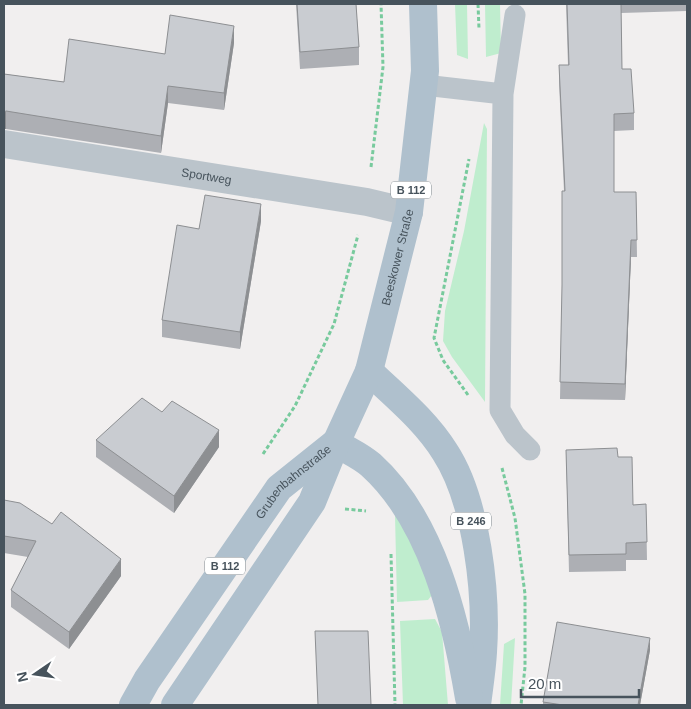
<svg xmlns="http://www.w3.org/2000/svg" width="691" height="709" font-family="Arial,sans-serif">
<style>
.green{fill:#bfedce}
.lines{fill:none;stroke-linecap:round;stroke-linejoin:round}
.path{stroke:#78ca9d;stroke-width:3;stroke-dasharray:4 2.5;stroke-linecap:butt}
.service{stroke:#bbc4cb;stroke-width:21}
.minor{stroke:#bbc4cb;stroke-width:28}
.primary{stroke:#afc0cd;stroke-width:28}
.wall{fill:#adafb4}
.shaded-wall{fill:#8d8f92}
.building{fill:#c9ccd1;stroke:#8d8f92}
.labels{text-anchor:middle;dominant-baseline:central;stroke-width:4;stroke-linejoin:round;paint-order:stroke}
.shield{fill:#fff;stroke:#7e878d;stroke-width:1}
.shield-label{font-size:11px;font-weight:bold;fill:#47535c}
.street-label{font-size:12px;fill:#47535c;stroke:#fff}
</style>
<rect width="100%" height="100%" fill="#f1efef"/>
<path class="green" d="M455 4H467L468 59 457 55Z
M485 4H500L501 53 486 57Z
M484 123 487 129 485 402 452 357 443 341 445 311 464 231Z
M395 515 410 534 432 595 428 600 397 602Z
M435 619 442 632 448 705H403L400 621Z
M515 638 511 705H500L504 644Z"/>
<g class="lines">
<path class="path" d="M478 4 479 29
M371 167 383 67 381 4
M468 395 443 360 434 338 469 159
M263 454 295 406 334 324 358 235
M502 468 515 518 525 594V667L521 705
M345 509 366 511
M391 554 395 705"/>
<path class="service" d="M515 15 503 94 500 410 515 435 530 450
M424 85 503 94"/>
<path class="minor" id="s1" d="M4 144 367 202 409 212"/>
<g class="primary">
<path d="M369 371C396 397 425 420 445 452 477 501 487 594 483 652 482 670 479 688 477 705"/>
<path d="M336 443C347 450 361 456 371 465 432 520 456 620 469 698"/>
<path id="s2" d="M133 705 147 680 279 488 334 444"/>
<path id="s3" d="M175 705 312 502 336 443 369 371 409 212 425 71 423 4"/>
</g>
</g>
<path class="wall" d="M296 4H356L359 47V65L300 69Z
M566 4H687V11L621 13 622 69 634 113V130L614 131V192H636L637 257H631L625 400 560 399 564 191 559 82V65H568Z
M687 26V49H686V32Z
M234 43 224 110 168 103 161 153 6 129 4 74 64 82 165 54Z
M261 221 240 349 162 337V320L199 229Z
M162 412 219 447 174 513 96 457V440Z
M566 450 618 457 633 505 646 504 647 560H626V571L569 572Z
M4 500 121 576 69 649 11 607V590L28 557 4 553Z
M650 650 640 705H543V702Z"/>
<path class="shaded-wall" d="M234 26V43L224 110V93Z
M168 86V103L161 153V136Z
M6 111V129H4V112Z
M261 204V221L240 349V332Z
M631 240V257L625 400V384Z
M219 430V447L174 513V496Z
M121 559V576L69 649V632Z
M650 638V650L640 705H638Z"/>
<path class="building" d="M297 4H356L359 47 300 52Z
M567 4H621L622 69H631L634 113 614 114V192H636L637 240H631L625 384 560 382 562 285V191H565L559 65H569Z
M170 15 234 26 224 93 168 86 161 136 6 111 4 112V74L64 82 69 39 165 54Z
M205 195 261 204 240 332 162 320 177 225 199 229Z
M142 398 162 412 172 401 219 430 174 496 96 440Z
M617 448 618 457H632L633 505 646 504 647 542 626 543V554L569 555 566 450Z
M4 500 20 503 52 524 61 512 121 559 69 632 11 590 36 541 4 536Z
M557 622 650 638 638 705H563L543 702Z
M315 631H368L371 705H318Z"/>
<g class="labels">
<g class="shield">
<rect x="391" y="181.5" width="40" height="17" rx="4"/>
<rect x="451" y="512.5" width="40" height="17" rx="4"/>
<rect x="205" y="557.5" width="40" height="17" rx="4"/>
</g>
<g class="shield-label">
<text x="411" y="190">B 112</text>
<text x="471" y="521">B 246</text>
<text x="225" y="566">B 112</text>
</g>
<g class="street-label">
<text stroke="none"><textPath href="#s1" startOffset="205">Sportweg</textPath></text>
<text stroke="none"><textPath href="#s3" startOffset="505">Beeskower Straße</textPath></text>
<text stroke="none"><textPath href="#s2" startOffset="276">Grubenbahnstraße</textPath></text>
</g>
</g>
<rect width="691" height="709" fill="none" stroke="#47535c" stroke-width="10"/>
<g transform="translate(35 674) rotate(257)" stroke="#ffffff" stroke-width="4" paint-order="stroke">
<path d="M0-4L9 19L0 12L-9 19Z" fill="#47535c"/>
<text y="-8" font-size="14" font-weight="bold" text-anchor="middle" fill="#47535c">N</text>
</g>
<path d="M521 689v8h118v-8" fill="none" stroke="#47535c" stroke-width="2.5"/>
<text x="528" y="689" font-size="15" fill="#47535c" stroke="#ffffff" stroke-width="4" paint-order="stroke">20 m</text>
</svg>
